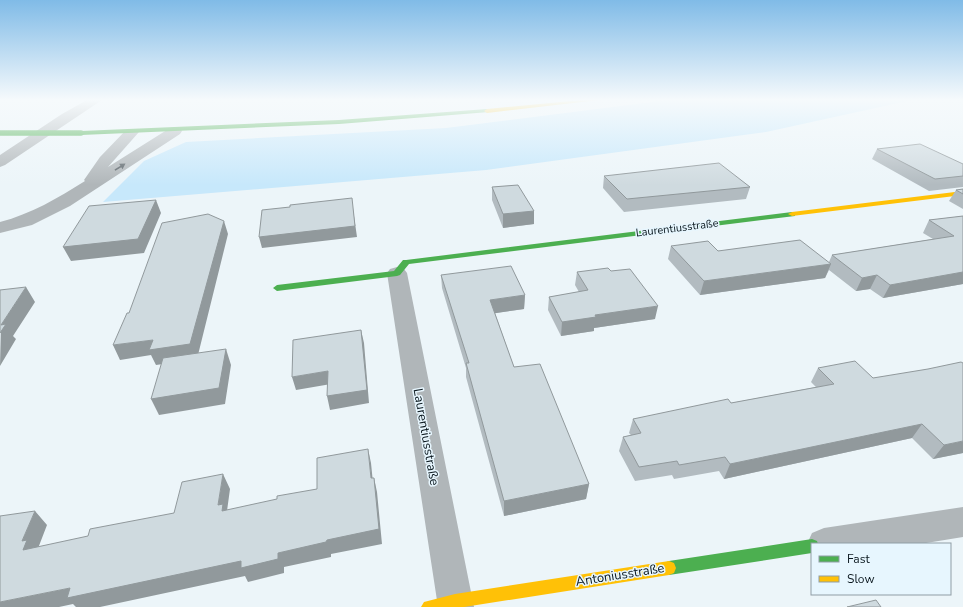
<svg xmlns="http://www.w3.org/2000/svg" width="963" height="607" font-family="'Nunito Sans',sans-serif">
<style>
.green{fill:#c7e8fb}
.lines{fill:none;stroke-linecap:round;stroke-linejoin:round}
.street{fill:#b0b6b9;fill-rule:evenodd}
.fast{fill:#4caf50;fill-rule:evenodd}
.slow{fill:#ffc107;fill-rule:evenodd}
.fast-bridge{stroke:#4caf50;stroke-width:5.5}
.wall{fill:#b2bbc0}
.shaded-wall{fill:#91999c}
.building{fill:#cfdadf;stroke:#91999c}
.oneway{fill:#5e676c}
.labels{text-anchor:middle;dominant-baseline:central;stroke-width:3;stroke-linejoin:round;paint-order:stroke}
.street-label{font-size:11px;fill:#0b181f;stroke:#e7f6fe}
.near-street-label{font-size:13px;fill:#0b181f;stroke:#e7f6fe}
</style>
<rect width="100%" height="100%" fill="#ecf5f9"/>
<path class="green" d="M668 100H912L766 132 486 170 103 202 144 161 186 142 446 128Z"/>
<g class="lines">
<path class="street" d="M87 100H102L5 165 0 167V155L62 114Z
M175 127 180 128 182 131 180 134 70 206 32 225 0 233V222C31 214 58 198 85 181L84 180 100 157 127 129H137L139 132 108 167 170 128Z
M397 267 404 269 407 273 474 607H438L387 273 390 269Z
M963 507V537L920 544H812V555L807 544 812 533 824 528Z"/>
<path class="fast" d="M487 109 490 111 489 112 339 124 81 135 78 133 81 131 339 120Z
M792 212H795V216L409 264 400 275 397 276 277 291 273 288 277 285 394 271 403 260H406Z
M812 539 817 541 818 544H812V553L669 575 664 573 662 568 664 563 669 561Z"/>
<path class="slow" d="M581 100H599L487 113 484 111 487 109Z
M963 191V195L792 216 788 214 792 212Z
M669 561 674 563 676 568 674 573 669 575 464 607H421L424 602 455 594Z"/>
<path class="fast-bridge" d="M0 133H81"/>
</g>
<path class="wall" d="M877 149 963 164V187L929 191 872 159Z
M604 176 750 187 746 199 624 212 603 188Z
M492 187 534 211V224L503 228 492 200Z
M963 189V209L949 201 956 190Z
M963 216V284L883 298 870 289 856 291 829 270 825 278 700 295 668 259 671 246 829 262 832 255 933 239 923 233 929 220Z
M611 271 655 319 594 328V331L561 336 548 310 549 297 579 292 575 285 577 272Z
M441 275 525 295 524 309 495 313 514 367 589 484 586 499 504 516 466 377V368L442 288Z
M818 368 873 378 963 453 933 459 912 438 724 479 719 471 674 479 672 475 635 481 619 451 623 437 631 435 629 433 633 419 731 403 816 387 811 382Z"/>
<path class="shaded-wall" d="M156 200 161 213 144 253 71 261 63 247Z
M353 209 357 237 262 248 259 237Z
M534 211V224L503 228V214Z
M224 221 228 234 197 359 156 365 151 355 120 360 113 345 153 340Z
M831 264 825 278 700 295 704 281Z
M963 272V284L883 298 890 285Z
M877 275 870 289 856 291 862 278Z
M26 287 35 302 13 336 16 339 0 366 1 325Z
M525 295 524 309 490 314V300Z
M658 306 655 319 594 328V331L561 336 562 322 595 315Z
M361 330 364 343 369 403 330 410 327 396Z
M226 349 231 365 225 404 159 415 151 399Z
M328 371 331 384 296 390 292 377Z
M922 424 912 438 724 479 730 464Z
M963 441V453L933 459 944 445Z
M368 449 371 463 374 493 371 478Z
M223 474 230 489 227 511 229 526 218 505Z
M374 478 377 492 382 544 331 554V557L284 567V573L248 582 245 576 100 607H76L73 604 59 607H0V602L70 588 278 553 327 540Z
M589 484 586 499 504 516V501Z
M35 511 47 525 37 551 23 550 22 541Z"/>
<path class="building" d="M920 144 963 164V176L935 179 877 149Z
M719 163 750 187 627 199 604 176Z
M518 185 534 211 503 214 492 187Z
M963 189V194L956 190Z
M352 198 355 226 259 237 262 210 290 207V205Z
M156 200 138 239 63 247 89 206Z
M208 214 224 221 190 344 149 350 153 340 113 345 127 313H129L162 223Z
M963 216V272L890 285 877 275 862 278 832 255 954 236 929 220Z
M800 240 831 264 704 281 671 246 708 241 718 251Z
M511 266 525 295 490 300 514 367 540 364 589 484 504 501 466 363H469L441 275Z
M608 268 611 271 630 269 658 306 595 315 596 317 562 322 549 297 588 290 577 272Z
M26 287 1 325 6 324 0 333V290Z
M361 330 367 390 327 396 328 371 292 377 293 340Z
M226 349 219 388 151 399 163 358Z
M855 361 873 378 928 369 961 362 963 363V441L944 445 922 424 730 464 725 457 679 465 677 461 639 467 623 437 641 433 633 419 728 399 731 403 834 384 818 368Z
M368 449 371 478H374L379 529 327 540 326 542 278 553V559L241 568V561L67 598 70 588 0 602V516L35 511 22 541 27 540 23 550 88 536 90 529 174 513 182 482 223 474 218 505 223 504 222 511 277 499V496L317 489V458Z
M876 600 881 607H847Z"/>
<defs><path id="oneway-solid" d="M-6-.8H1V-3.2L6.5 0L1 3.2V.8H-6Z"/></defs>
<use class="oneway" href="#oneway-solid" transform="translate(120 167) rotate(-32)"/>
<linearGradient id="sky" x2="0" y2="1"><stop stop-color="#80bbe7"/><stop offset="0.54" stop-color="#f6fafc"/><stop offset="1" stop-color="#f6fafc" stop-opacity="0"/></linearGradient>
<rect width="963" height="185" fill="url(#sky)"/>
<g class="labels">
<g class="street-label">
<text transform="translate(677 228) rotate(-7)">Laurentiusstraße</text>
</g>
<g class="near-street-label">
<text transform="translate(426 437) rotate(80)">Laurentiusstraße</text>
<text transform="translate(620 575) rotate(-9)">Antoniusstraße</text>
</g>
</g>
<rect x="811" y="543" width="140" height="52" fill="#e7f6fe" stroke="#8f9da5"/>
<rect x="819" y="556" width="20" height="6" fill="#4caf50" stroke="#8f9da5"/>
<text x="847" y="563" font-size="12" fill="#0b181f">Fast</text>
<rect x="819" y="576" width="20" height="6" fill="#ffc107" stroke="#8f9da5"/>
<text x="847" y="583" font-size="12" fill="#0b181f">Slow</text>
</svg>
